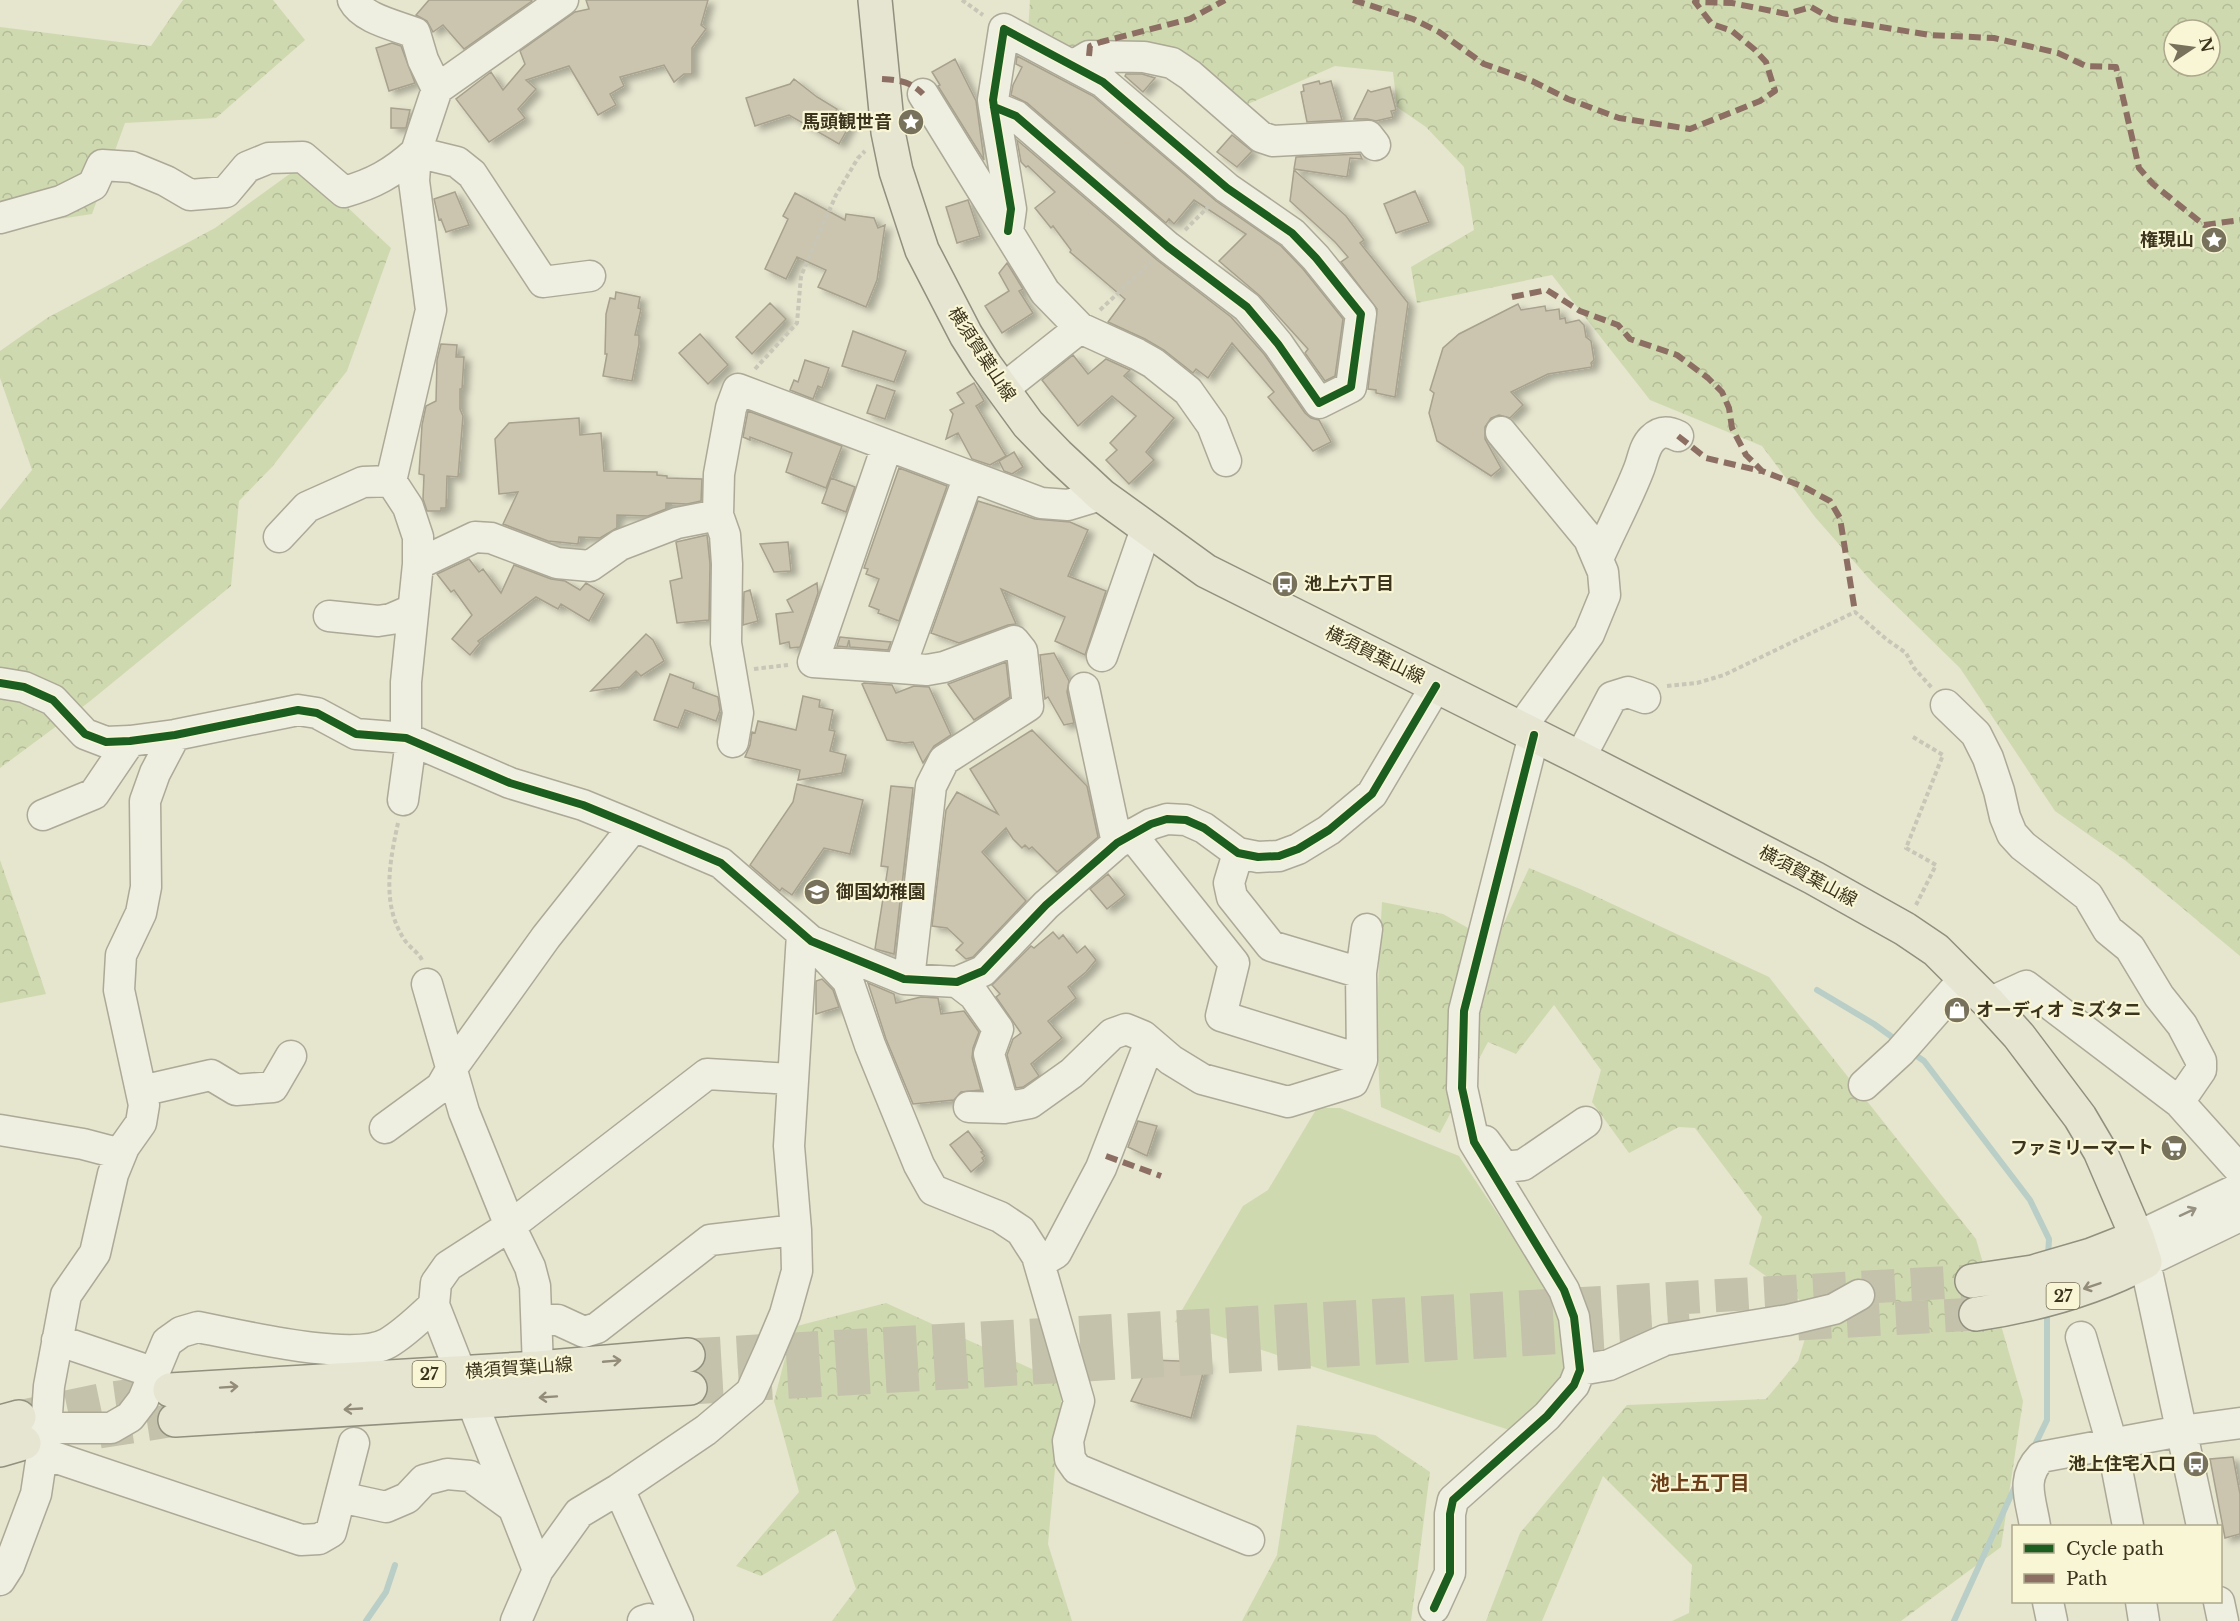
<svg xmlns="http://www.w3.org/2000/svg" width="2240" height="1621" font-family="'Libre Baskerville','Noto Sans JP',serif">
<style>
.forest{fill:url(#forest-crowns);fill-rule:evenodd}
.garden{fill:#cfd9b0}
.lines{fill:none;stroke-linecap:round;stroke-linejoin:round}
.stream{stroke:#b9cec6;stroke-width:6}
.building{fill:#cbc5af;stroke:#a7a18d;stroke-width:1.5;filter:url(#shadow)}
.major-tunnel{stroke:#c4c2ab;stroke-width:33;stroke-dasharray:33 16;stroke-linecap:butt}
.minor-casing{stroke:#aca997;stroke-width:33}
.major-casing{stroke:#918f7e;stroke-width:36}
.path{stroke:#c7c6b7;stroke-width:4;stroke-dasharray:4.5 3;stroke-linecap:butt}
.minor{stroke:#eeeee1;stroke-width:30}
.major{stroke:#e6e5d2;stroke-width:33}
.quiet{stroke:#8d6e63;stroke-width:6;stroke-dasharray:12 6;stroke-linecap:butt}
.cycleway-casing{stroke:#f8f6d5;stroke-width:11}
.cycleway{stroke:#1b5e20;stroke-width:8}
.oneway{stroke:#969180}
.oneway2{stroke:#928c78}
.labels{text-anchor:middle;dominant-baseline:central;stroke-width:4.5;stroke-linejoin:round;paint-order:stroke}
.shield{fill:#f8f6d5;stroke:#756e55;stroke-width:1.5}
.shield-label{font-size:16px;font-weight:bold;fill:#3d341e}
.poi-label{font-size:18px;font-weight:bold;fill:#3d341e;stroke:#f8f6d5;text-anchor:end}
.street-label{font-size:18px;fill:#3d341e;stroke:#f8f6d5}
.neighbourhood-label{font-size:20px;font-weight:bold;fill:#6c3f1a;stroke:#f8f6d5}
</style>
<defs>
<pattern id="forest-crowns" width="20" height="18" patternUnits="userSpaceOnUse" patternTransform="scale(1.5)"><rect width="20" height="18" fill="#cfd9b0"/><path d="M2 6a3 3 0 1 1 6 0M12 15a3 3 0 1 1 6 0" fill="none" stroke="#b3bb97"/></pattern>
<filter id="shadow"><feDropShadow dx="6" dy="4" stdDeviation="3" flood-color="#0004"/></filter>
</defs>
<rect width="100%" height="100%" fill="#e6e5ce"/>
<path class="forest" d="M183 0H273L305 40 216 118 125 123 92 214 0 228V27L151 46Z
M1030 0H2240V956L2126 861 2055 811 1960 668 1872 582 1815 517 1762 446 1650 400 1552 275 1417 303 1411 267 1474 230 1464 167 1426 127 1397 107 1393 72 1335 66 1232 111 1167 53 1065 46 1028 32ZM2174 30H2210V66H2174Z
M302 165 391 248 347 371 272 467 239 501 231 586 89 702 0 768V510L32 470 0 378V351L47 318 215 228Z
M0 860 46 994 0 1003Z
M1529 868 1580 889 1769 977 1976 1239 2023 1401 2001 1547 1901 1621H1672L1689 1613 1692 1565 1603 1476 1542 1621H1486L1520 1533 1627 1405 1766 1399 1798 1361 1814 1310 1749 1264 1762 1217 1695 1128 1679 1127 1629 1153 1592 1102 1601 1070 1554 1005 1516 1054 1488 1042 1440 1133 1381 1107C1375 1039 1378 970 1382 902L1443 914 1495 943Z
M886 1303 1063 1383 1048 1544 1072 1621H832L856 1589 836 1530 761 1576 736 1566 799 1492 774 1401 793 1327Z
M1297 1425 1375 1435 1430 1472 1411 1621H1242L1277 1555Z"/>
<path class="garden" d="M1317 1108H1340L1459 1156 1566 1316V1385L1522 1434 1175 1322 1243 1206 1268 1190Z"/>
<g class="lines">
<path class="stream" d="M1817 990 1874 1024 1899 1042
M1911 1052 1924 1061 2030 1200 2049 1239 2048 1257
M2032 1451 2047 1420V1309
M366 1621 386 1592 395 1565
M1954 1621 2017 1482"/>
</g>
<path class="building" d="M429 0H531L532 1 464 49 443 25 433 32 427 21 416 15Z
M586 0H708L701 25 706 29 692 48V74H684L674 82 664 65 620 77 624 86 610 94 616 105 598 115 569 66 526 80 536 89 518 109 525 118 489 142 456 99 491 72 503 90 525 64 520 51 575 12 589 9Z
M392 43 401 46 415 83 389 91 376 48Z
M1017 56 1093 96 1216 201 1281 246 1303 269 1343 319 1335 376 1325 381 1305 353 1308 349 1260 296 1219 261 1246 234 1194 200 1174 224 1169 219 1166 223 1027 103 1011 95 1013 85 1022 67 1016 64Z
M955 59 976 101 984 160 938 86 940 85 932 72Z
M1126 74H1142L1155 78 1143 92 1125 76Z
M794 79 817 97 837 109 836 111 852 121 839 144 789 115 755 126 746 98 790 84Z
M1319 81 1320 84 1331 81 1342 120 1307 122 1301 92 1304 91 1303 85Z
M1390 87 1396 110 1391 111 1393 117 1376 121 1367 119H1354L1368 90 1371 92Z
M391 108 410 110 406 128H391Z
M1232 135 1252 151 1237 167 1217 152Z
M1017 140 1157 260 1231 317 1264 354 1305 413 1311 418 1319 420 1331 442 1313 451 1268 397 1274 392 1232 343 1208 378 1196 369 1193 373 1164 350 1145 339 1108 322 1125 299 1070 252 1071 250 1053 226 1051 228 1035 208 1055 192 1028 166 1026 167 1021 162Z
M1360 154 1362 159 1350 158 1347 177 1294 169 1296 157Z
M1294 170 1346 216 1364 240 1360 243 1408 303 1395 397 1376 393V390L1368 389 1377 309 1341 262 1348 257 1335 242 1290 201Z
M1415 191 1429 222 1396 233 1384 204Z
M455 192 469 225 446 232 441 219 439 220 434 199Z
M795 193 845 220 846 214 874 218 878 228 885 225 877 280 866 307 818 287 826 270 797 257 786 279 765 269 788 219 783 216Z
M968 200 980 236 957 243 946 207Z
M1007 263 1023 289 1019 291 1033 313 1002 333 985 306 1009 291 999 273Z
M616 292 640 297 638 308 641 309 635 335H639V344L632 381 603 376 607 354H605L606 314 610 298 615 299Z
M770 303 786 319 752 354 736 337Z
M1518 304 1521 310 1545 306 1546 311 1559 309 1560 319 1565 318 1566 323 1579 320 1584 325 1586 337 1591 341 1594 360 1591 363 1592 367 1548 374 1511 392 1523 405 1510 418 1499 415 1491 418 1485 427V439L1501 468 1491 476 1437 441 1429 413 1434 393 1430 390 1443 348 1459 334Z
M853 331 906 351 894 382 842 366Z
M700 334 728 365 708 384 679 353Z
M441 344 457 345 456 357H464L462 389H460V409L463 416 458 477 447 476 446 508H441V511H427L423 499 424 475 419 474 422 425 426 406 436 401 437 360Z
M1073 355 1088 374 1106 359 1130 370 1124 376 1174 418 1146 452 1154 460 1129 484 1106 460 1117 450 1110 443 1136 416 1112 396 1078 426 1042 380Z
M805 360 829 368 822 388 818 386 813 399 790 390 794 380 798 382Z
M974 383 984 401 976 406 1006 456 990 465 972 459 958 433 946 439 953 414 950 410 964 403 957 393Z
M877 385 895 391 885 419 867 413Z
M748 411 842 446 826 488 786 472 792 453 750 437V440L743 437Z
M579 418 580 435 601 433 604 471 657 472V475L667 476V478L702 479 701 501 687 504 666 503V509L648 516 617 515V528L600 538 579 537 578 544 548 541 503 524 518 492 499 494 495 439 509 423Z
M1014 452 1023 467 1012 474 1004 471 999 461Z
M899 468 947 486 899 621 878 613 879 610 869 606 879 579 866 574 868 569 864 568Z
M831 478 855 487 846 512 822 503Z
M978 501 1035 519 1070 522 1088 530 1068 576 1106 591 1085 655 1055 641 1065 617 1001 589 1016 624 1008 625 959 643 931 633Z
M707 535 710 564 709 620 677 623 670 581 682 578 676 542Z
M788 542 791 571 774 572 760 544Z
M469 559 479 572 483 569 501 593 514 565 551 579 565 581 580 590 586 583 604 594 589 621 561 604 558 609 536 597 478 641 480 643 470 655 452 639 472 615 454 590 451 592 437 574Z
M817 583 818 593 800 647 790 648 789 642 780 644 776 614 793 612 787 600Z
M750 590 758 621 743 625 744 592Z
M646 634 653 640 664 661 641 676 636 671 620 687 591 691Z
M840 637 849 638 891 642 888 650 850 647 849 640 847 647 837 646Z
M1054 653 1069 681 1067 692 1074 723 1064 725 1048 697 1045 699 1040 655Z
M1006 662 1010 697 974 720 948 684Z
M670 674 694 683 693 688 718 697 720 710 716 721 685 710 678 728 654 720Z
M864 683 892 685 896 693 914 686 929 687 951 735 934 746 923 763 913 742 905 743 887 740 862 684Z
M803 696 820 700 819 707 833 710 829 730 835 731 830 751 846 755 842 773 798 780 800 770 745 757 750 745 752 732 755 733 758 721 796 730Z
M1032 730 1087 786 1098 837 1057 872 1032 847 1029 849 1025 845 1022 848 1013 839 1006 828 982 852 1026 901 973 957 966 959 956 950 963 943 947 928 932 926 946 810 957 792 998 814 970 769Z
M797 784 863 800 850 854 824 848 792 895 782 888 780 891 750 865 793 802Z
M891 786 913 788 894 954 875 949 888 867 881 866Z
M1108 874 1125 895 1107 909 1090 889Z
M1053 932 1059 939 1063 935 1077 953 1085 946 1096 960 1086 972 1068 987 1076 998 1048 1021 1062 1038 1031 1064 1039 1076 1023 1087 1016 1088 1007 1055 1013 1039 1021 1033 996 997 1000 994 992 985 1031 946 1034 948Z
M822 979 833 990 839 1007 816 1014V981Z
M868 983 894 994 896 1003 921 997 938 998 941 1014 964 1011 979 1032 973 1048 972 1058 981 1090 961 1092 954 1100 913 1104 886 1039Z
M1138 1121 1157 1126 1147 1156 1128 1147Z
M968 1131 983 1151 981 1152 985 1156 982 1158 984 1161 971 1172 950 1145Z
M1151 1360 1206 1362 1191 1418 1131 1401Z
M2233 1457 2240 1494V1534L2225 1538 2210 1459Z"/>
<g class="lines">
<path class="major-tunnel" d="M1798 1324 1976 1314
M688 1355 1972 1281
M690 1388 1690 1330
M19 1417 105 1399 170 1390
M99 1432 175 1420"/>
<defs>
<path id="minor" d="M353 0C363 19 395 25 415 33L423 60 437 89
M1074 65 1089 56 1144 57 1172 63 1190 75 1261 137 1273 141 1368 136 1375 145
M923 94 1045 292 1080 328 1137 354 1153 363 1188 391 1212 425 1226 461
M994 107 1016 116 1168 247 1247 307 1278 344 1319 403 1351 387 1361 314 1316 258 1292 233 1227 188 1103 82 1004 29 993 100 994 107 1011 209 1008 231
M416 152 457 162 472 174 543 282 590 276
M0 218 61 201 93 185 102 165 132 167 166 181 190 195 226 192 247 167 269 158 303 157 344 192C373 184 393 173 416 152
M1003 389 1080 328
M1501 432 1589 539 1603 572 1605 595 1589 634 1520 729
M887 446 813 662 900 668 969 476
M279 537 307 507 363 482 391 481
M1598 559C1611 529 1627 500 1639 469 1643 459 1644 447 1652 439 1660 431 1668 431 1678 436
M418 564 475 537 491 538 557 563 590 566 620 545 677 523 718 515
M329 616 378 621 391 619 412 610
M1102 656 1146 529
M900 668 927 670 944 667 1014 641 1022 651 1028 706 944 760 931 786 909 979
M0 683 24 687 53 700 85 734 106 742 130 741 175 735 298 710 317 713 356 734 406 738 510 783 583 805 634 826 721 863 811 941 904 979 957 982 983 971 1046 905 1117 843 1151 824 1167 819 1186 820 1204 828 1238 853 1258 857 1279 856 1298 849 1329 830 1372 794 1436 686
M1084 688 1117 843
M1946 705 1976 734 1988 758 1999 791 2005 817 2012 834 2023 846 2088 896 2108 930 2130 948 2159 996 2182 1025 2201 1061V1070L2179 1102
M406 738V682L418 564V537L408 507 391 481 431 310 414 181 416 152 437 89 563 0
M733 742 738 713 726 643 727 564 725 535 718 515 719 474 731 408 738 389 1041 503 1068 505 1101 495
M1580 758 1612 697 1628 692 1645 698
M403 800 411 741
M43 815 94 794 130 741
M1131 834 1234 963 1221 1016 1362 1060
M1238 853 1229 883 1232 897 1271 946 1361 973
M817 948 848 981 870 1045 919 1165 933 1190 1000 1217 1021 1231 1037 1256 1079 1401 1068 1441 1070 1459 1077 1469 1249 1540
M957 982 974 995 998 1029 989 1054 1004 1108
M427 984 464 1112 510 1226 530 1267 535 1286 538 1368
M1989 1003 2026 986 2179 1102 2240 1170
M1864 1085 1900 1052 1965 978
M141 1091 211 1075 236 1090 273 1087 291 1056
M969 1107 1004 1108 1030 1103 1072 1073 1112 1034 1126 1029 1143 1036 1171 1060 1202 1079 1288 1102 1353 1082 1362 1060 1361 973 1367 929
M385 1128 441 1087 452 1068 546 937 634 826
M0 1130 83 1144 121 1154
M1485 1141 1504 1167 1523 1165 1586 1122
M2137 1237 2240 1188
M1039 1263 1056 1253 1101 1168 1150 1042
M434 1305 538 1570
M538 1320H558L584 1332 597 1328 710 1240 796 1230
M2081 1337 2112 1444 2128 1526
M57 1340 155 1373
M1580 1370 1609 1365 1665 1340 1788 1320 1834 1309 1859 1295
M46 1428H111L130 1417 143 1400 167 1342 181 1332 198 1327C240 1335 353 1363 388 1343 405 1333 420 1318 434 1305L436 1283 448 1266 510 1226 707 1074 791 1079
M354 1443 340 1497 386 1507 407 1498 424 1480 447 1474 470 1476 513 1507
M42 1453 301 1540 319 1539 331 1532 340 1497
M619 1489 678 1621
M2035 1526C2031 1499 2020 1479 2041 1457L2181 1431 2240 1423
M2202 1526 2145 1262 2240 1216
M0 1580 9 1566 36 1494 46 1428 49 1386 66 1295 95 1253 113 1174 124 1147 141 1123 144 1105 119 990 121 955 141 913 146 887 145 801 155 773 175 735
M2048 1602 2052 1621
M2141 1602 2144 1621
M2219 1602 2223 1621
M1434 1608 1450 1573V1514L1453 1500 1547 1416 1574 1385 1580 1370 1574 1317 1564 1290 1474 1142 1462 1088 1464 1011 1534 735
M516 1621 538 1570 579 1513 619 1489 706 1430 751 1392 769 1352 785 1314 797 1271 796 1230 789 1146 802 934
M643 1621 649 1619"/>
<path id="major" d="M875 0 888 132 896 171 922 250 966 335 985 365 1028 424 1058 455 1101 495 1206 571 1580 758 1814 878 1905 929 1936 950 1989 1003 2019 1036 2080 1117 2100 1151 2137 1237 2145 1262C2092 1290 2036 1305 1976 1314
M1972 1281 2033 1272 2091 1255 2137 1237
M170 1390 538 1368 688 1355
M175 1420 690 1388
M0 1422 19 1417
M0 1450 24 1443"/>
</defs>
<use href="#minor" class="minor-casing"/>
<use href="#major" class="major-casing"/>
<path class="path" d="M962 0 983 15
M1185 230 1209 206
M1100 310 1151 262
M755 369 797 323 801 276 836 195 858 158 865 151
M754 669 788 665
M1667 686 1697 683 1724 675 1855 612 1886 639 1906 653 1914 668 1932 688
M1913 737 1943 755 1906 848 1936 865 1916 905
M398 823C390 860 381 904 404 939 409 947 418 952 422 960"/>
<use href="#minor" class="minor"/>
<use href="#major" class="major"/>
<path class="quiet" d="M1353 0 1413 19 1439 32 1484 64 1532 81 1568 99 1619 118 1690 129 1760 101 1775 91 1766 62 1754 49 1732 31 1712 24 1695 2 1732 3 1787 14 1811 7 1832 19 1930 35 1994 38 2058 53 2086 66 2116 67 2139 168 2153 184 2204 225 2240 220
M1089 56 1090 46 1101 42 1190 19 1225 0
M882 79C899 80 910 81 923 94
M1512 297 1547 290 1580 311 1618 325 1630 339 1677 355 1708 378 1722 392 1729 408 1732 428 1746 455 1762 471 1804 487 1830 501 1840 518 1855 612
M1678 436 1706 458 1761 471
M1106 1156 1161 1176"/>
<defs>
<path id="cycleway" d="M994 107 1016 116 1168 247 1247 307 1278 344 1319 403 1351 387 1361 314 1316 258 1292 233 1227 188 1103 82 1004 29 993 100 994 107 1011 209 1008 231
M0 683 24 687 53 700 85 734 106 742 130 741 175 735 298 710 317 713 356 734 406 738 510 783 583 805 634 826 721 863 811 941 904 979 957 982 983 971 1046 905 1117 843 1151 824 1167 819 1186 820 1204 828 1238 853 1258 857 1279 856 1298 849 1329 830 1372 794 1436 686
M1434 1608 1450 1573V1514L1453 1500 1547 1416 1574 1385 1580 1370 1574 1317 1564 1290 1474 1142 1462 1088 1464 1011 1534 735"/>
</defs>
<use href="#cycleway" class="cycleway-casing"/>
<use href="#cycleway" class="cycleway"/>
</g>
<defs><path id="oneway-shaft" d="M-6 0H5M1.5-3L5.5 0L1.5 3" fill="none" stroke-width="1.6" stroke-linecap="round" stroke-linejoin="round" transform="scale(1.5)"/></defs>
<use class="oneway" href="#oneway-shaft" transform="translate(2188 1212) rotate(-25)"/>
<g class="oneway2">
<use href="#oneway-shaft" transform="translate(2092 1286) rotate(161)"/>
<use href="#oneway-shaft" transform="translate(612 1361) rotate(-5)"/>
<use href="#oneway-shaft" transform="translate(229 1387) rotate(-4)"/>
<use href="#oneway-shaft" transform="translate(548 1397) rotate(176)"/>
<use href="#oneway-shaft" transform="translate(353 1409) rotate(177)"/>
</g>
<defs>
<symbol id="sight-disc" viewBox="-11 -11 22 22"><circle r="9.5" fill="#78725c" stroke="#f8f6d5"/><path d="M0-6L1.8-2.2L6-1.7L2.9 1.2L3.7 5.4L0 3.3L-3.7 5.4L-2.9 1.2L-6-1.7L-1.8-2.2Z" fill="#fff"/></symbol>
<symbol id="bus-disc" viewBox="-11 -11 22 22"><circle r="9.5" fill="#78725c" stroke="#f8f6d5"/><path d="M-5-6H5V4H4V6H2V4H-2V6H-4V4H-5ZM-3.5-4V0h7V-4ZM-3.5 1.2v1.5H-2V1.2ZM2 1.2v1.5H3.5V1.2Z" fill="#fff"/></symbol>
<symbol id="school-disc" viewBox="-11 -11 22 22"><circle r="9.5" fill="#78725c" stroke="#f8f6d5"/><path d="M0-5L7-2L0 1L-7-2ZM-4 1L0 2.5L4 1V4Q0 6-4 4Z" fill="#fff"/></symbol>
<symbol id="shop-disc" viewBox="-11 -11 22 22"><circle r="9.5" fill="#78725c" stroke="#f8f6d5"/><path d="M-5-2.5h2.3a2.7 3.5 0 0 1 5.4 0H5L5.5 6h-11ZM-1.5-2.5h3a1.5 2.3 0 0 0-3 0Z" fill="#fff"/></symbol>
<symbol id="supermarket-disc" viewBox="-11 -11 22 22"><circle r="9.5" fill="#78725c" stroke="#f8f6d5"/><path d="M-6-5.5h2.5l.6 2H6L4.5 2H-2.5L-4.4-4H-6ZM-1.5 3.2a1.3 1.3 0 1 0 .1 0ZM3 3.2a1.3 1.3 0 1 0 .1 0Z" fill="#fff"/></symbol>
</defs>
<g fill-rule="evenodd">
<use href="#sight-disc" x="896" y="107" width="30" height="30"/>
<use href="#sight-disc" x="2199" y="225" width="30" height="30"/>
<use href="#bus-disc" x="1270" y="569" width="30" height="30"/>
<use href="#school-disc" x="802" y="877" width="30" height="30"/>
<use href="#shop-disc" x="1942" y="995" width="30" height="30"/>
<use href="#supermarket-disc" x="2159" y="1133" width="30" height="30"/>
<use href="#bus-disc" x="2181" y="1449" width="30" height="30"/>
</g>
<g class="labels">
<g class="shield">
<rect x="2046.5" y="1283" width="33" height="26" rx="4.5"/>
<rect x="412.5" y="1361" width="33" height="26" rx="4.5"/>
</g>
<g class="shield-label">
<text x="2063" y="1296">27</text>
<text x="429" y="1374">27</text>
</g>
<g class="poi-label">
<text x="892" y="122">馬頭観世音</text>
<text x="2194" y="240">権現山</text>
<text x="1304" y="584" text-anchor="start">池上六丁目</text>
<text x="836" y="892" text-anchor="start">御国幼稚園</text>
<text x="1976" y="1010" text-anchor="start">オーディオ ミズタニ</text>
<text x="2154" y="1148">ファミリーマート</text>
<text x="2176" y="1464">池上住宅入口</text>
</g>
<g class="street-label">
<text transform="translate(982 354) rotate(57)">横須賀葉山線</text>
<text transform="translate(1375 655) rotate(26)">横須賀葉山線</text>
<text transform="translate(1808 876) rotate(28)">横須賀葉山線</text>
<text transform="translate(519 1368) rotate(-4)">横須賀葉山線</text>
</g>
<g class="neighbourhood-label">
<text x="1700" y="1483">池上五丁目</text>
</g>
</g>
<rect x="2012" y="1525" width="210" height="78" fill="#f8f6d5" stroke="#ada88c" stroke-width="1.5"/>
<rect x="2024" y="1544" width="30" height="9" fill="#1b5e20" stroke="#ada88c" stroke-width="1.5"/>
<text x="2066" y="1555" font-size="18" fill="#3d341e">Cycle path</text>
<rect x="2024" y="1574" width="30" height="9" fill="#8d6e63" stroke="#ada88c" stroke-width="1.5"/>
<text x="2066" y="1585" font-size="18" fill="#3d341e">Path</text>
<g transform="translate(2192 48) rotate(77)"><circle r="28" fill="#f8f6d5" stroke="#ada88c" stroke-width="1.5"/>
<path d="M0-4.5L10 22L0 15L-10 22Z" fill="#78725c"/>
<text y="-9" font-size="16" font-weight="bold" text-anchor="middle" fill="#3d341e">N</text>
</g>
</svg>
